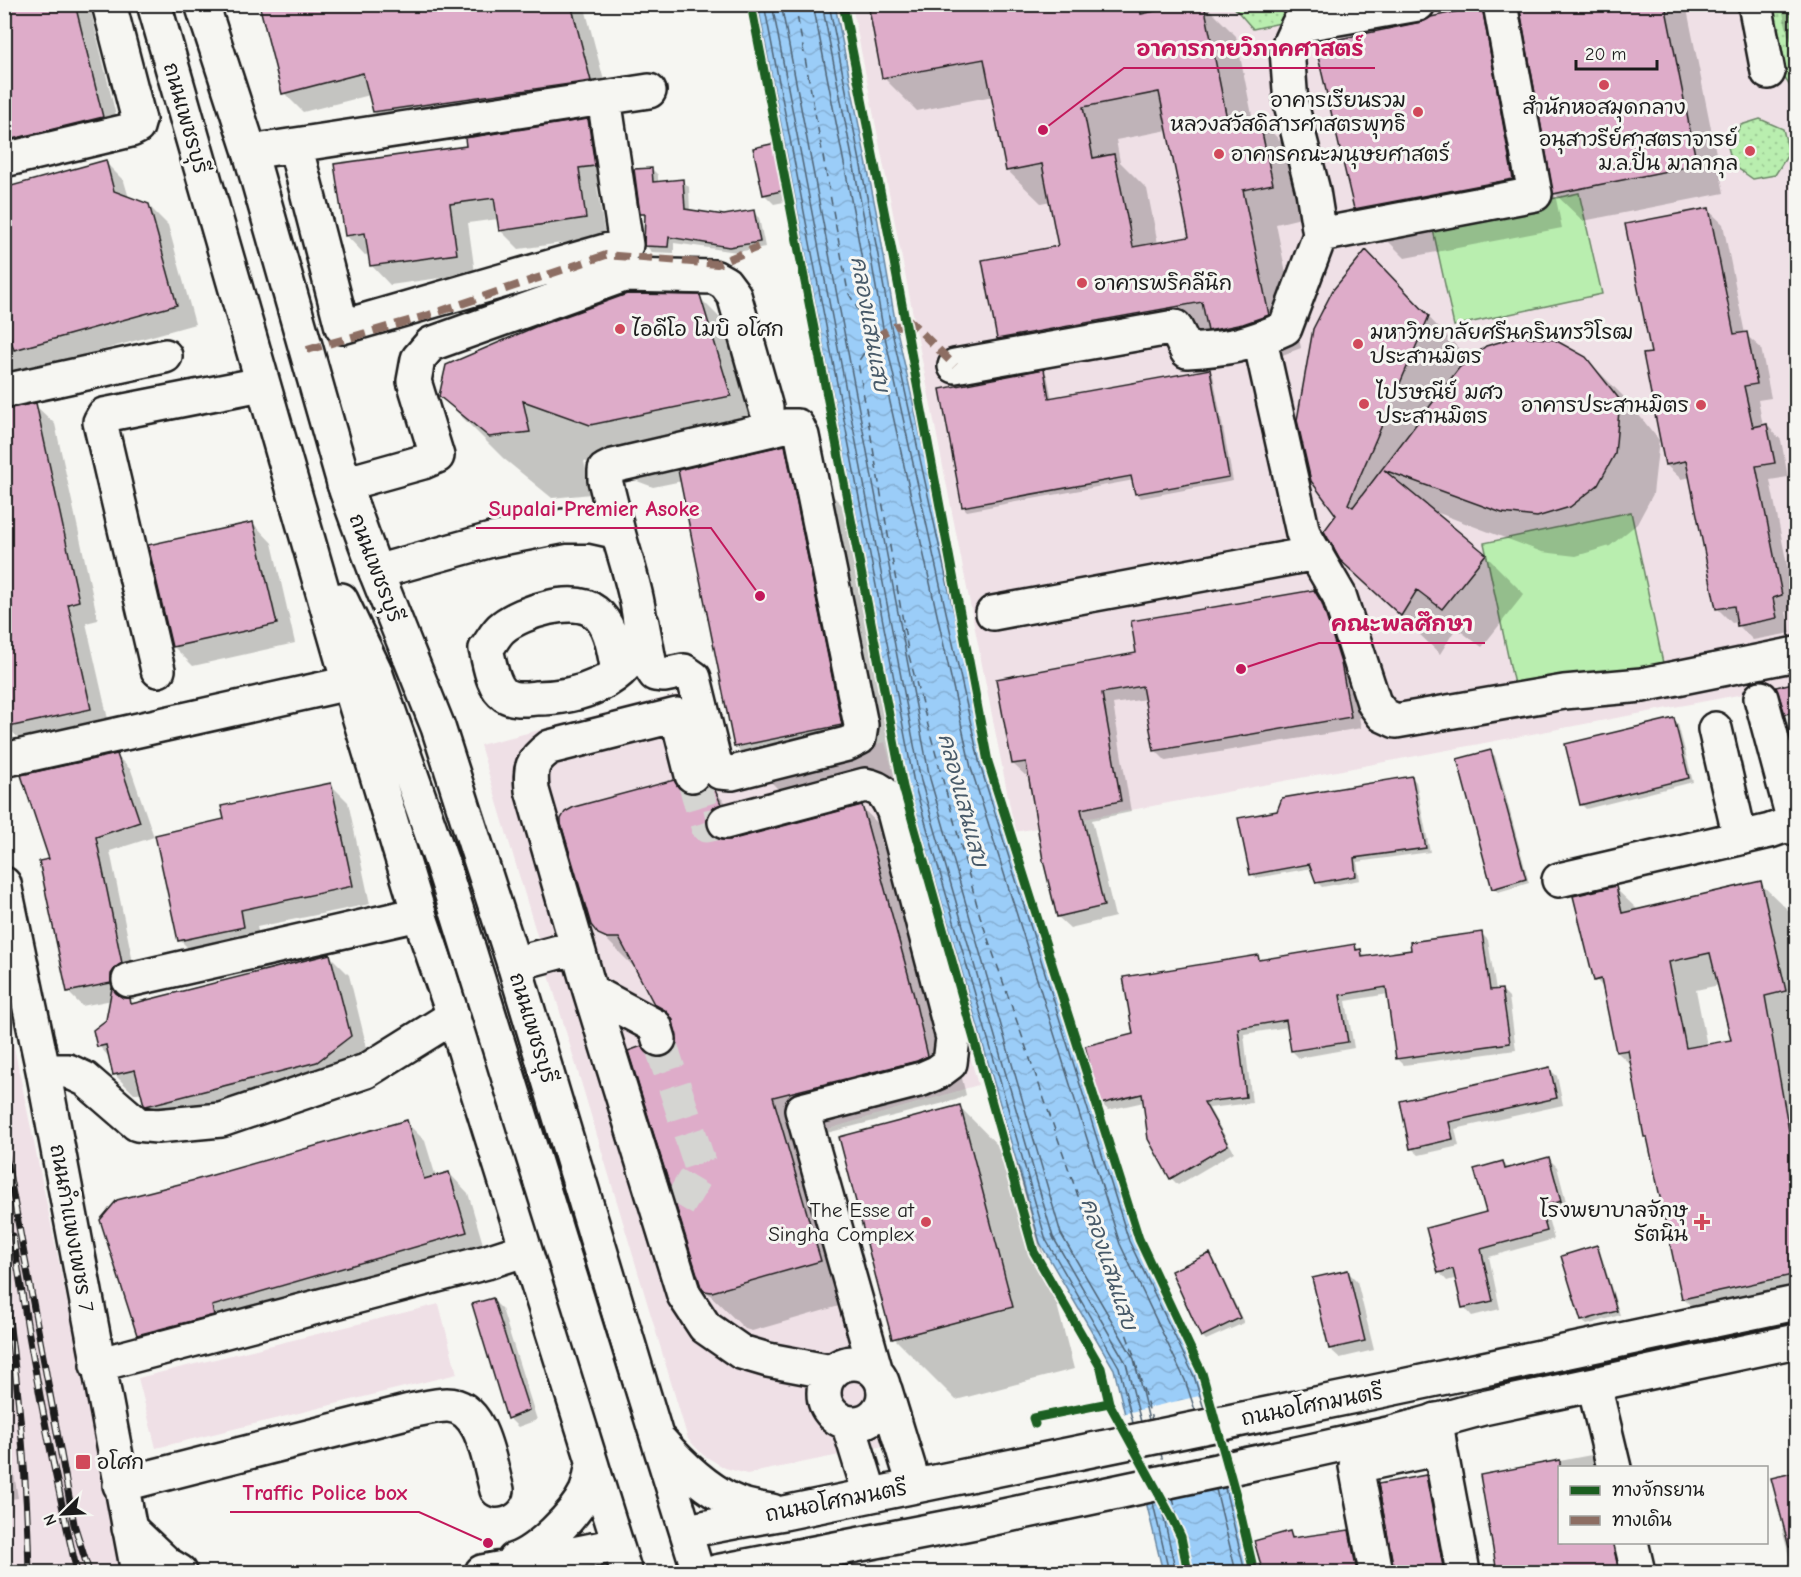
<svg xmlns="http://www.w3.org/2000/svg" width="1801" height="1577" font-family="'Comic Neue','Playpen Sans Thai',sans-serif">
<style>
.built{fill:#efe0e6}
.green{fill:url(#green-dots);stroke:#6a8566;stroke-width:1.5}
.pitch{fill:#b9eeaf;stroke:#6a8566;stroke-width:1.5}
.water{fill:url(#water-waves);stroke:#6886a0;stroke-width:1.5}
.pier{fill:#f6f6f2}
.shadow{fill:#0003;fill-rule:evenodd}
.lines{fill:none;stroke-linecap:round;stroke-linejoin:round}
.shore{stroke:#4f6374;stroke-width:1.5}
.ferry{stroke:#485a69;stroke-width:1.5;stroke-dasharray:8 6;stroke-linecap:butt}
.building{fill:#deacc9;stroke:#1c1c1c;stroke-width:1.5;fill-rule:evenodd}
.minor-tunnel{stroke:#d5d5d2;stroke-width:33;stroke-dasharray:33 16;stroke-linecap:butt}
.minor-casing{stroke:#1c1c1c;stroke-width:38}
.major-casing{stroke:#1c1c1c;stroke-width:38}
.minor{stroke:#f6f6f2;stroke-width:33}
.major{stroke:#f6f6f2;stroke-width:33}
.rail-casing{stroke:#1c1c1c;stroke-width:7}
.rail{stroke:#f6f6f2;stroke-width:4.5;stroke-dasharray:14;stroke-linecap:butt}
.major-bridge-casing{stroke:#1c1c1c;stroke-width:38;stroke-linecap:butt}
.major-bridge{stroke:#f6f6f2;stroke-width:33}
.quiet{stroke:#8d6e63;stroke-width:8;stroke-dasharray:15 8;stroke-linecap:butt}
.cycleway-casing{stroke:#f6f6f2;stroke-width:13}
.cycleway{stroke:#1b5e20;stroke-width:9}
.poi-dot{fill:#d1495b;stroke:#f6f6f2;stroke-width:2}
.labels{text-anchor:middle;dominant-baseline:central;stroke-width:6;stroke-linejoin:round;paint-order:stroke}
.poi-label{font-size:21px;fill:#1c1c1c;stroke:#f6f6f2;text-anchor:start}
.street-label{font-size:21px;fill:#1c1c1c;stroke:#f6f6f2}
.water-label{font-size:22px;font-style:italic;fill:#485a69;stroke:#f6f6f2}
.leader{fill:none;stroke:#c2185b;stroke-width:2}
.callout-dot{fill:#c2185b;stroke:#f6f6f2;stroke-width:2}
.callout-label{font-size:22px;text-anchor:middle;font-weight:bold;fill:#c2185b;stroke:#f6f6f2;stroke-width:6;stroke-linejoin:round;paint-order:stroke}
</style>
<defs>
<pattern id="green-dots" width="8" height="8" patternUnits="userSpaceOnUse" patternTransform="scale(1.5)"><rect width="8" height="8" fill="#b9eeaf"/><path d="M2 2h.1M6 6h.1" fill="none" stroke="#9ecc96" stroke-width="1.8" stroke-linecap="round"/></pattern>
<pattern id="water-waves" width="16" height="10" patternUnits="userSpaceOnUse" patternTransform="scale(1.5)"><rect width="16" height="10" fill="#9bcdf8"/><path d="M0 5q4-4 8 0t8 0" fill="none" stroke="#85afd4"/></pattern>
</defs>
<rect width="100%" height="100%" fill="#f6f6f2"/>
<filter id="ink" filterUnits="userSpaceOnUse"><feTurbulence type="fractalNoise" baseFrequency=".0167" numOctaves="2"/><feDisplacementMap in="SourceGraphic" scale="12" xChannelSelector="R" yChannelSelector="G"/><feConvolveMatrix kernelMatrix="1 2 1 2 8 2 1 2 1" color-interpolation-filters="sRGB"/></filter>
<g filter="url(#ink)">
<path class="built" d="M852 5H1796V684L1015 832Z
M691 691 726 782 885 742 978 1085 821 1131 908 1441 747 1474 725 1468 703 1455 688 1439 480 745Z
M4 999 107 1492 122 1572H5Z
M439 1304 457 1374 156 1448 138 1378Z"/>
<path class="green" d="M1232 5H1364L1253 29Z
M1766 5H1796V95L1778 68Z
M1760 119 1783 129 1789 153 1775 175 1753 179 1733 165 1728 147 1741 125Z"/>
<path class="pitch" d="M1579 193 1602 294 1454 326 1432 225Z
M1631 512 1663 663 1516 694 1484 543Z"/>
<path class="water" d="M758 5H835L877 216 896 326 993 762 1142 1237 1206 1371C1229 1437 1243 1505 1259 1572H1163L1114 1369 1040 1243 908 784Z"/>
<path class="pier" d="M1216 1392 1241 1484 1144 1504 1122 1414Z"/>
<path class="shadow" d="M4 4H89L121 136 4 167Z
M261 4H584L609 100 393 131 374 112 370 95 303 112 284 93Z
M869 4H1165L1166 10 1194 4H1204L1236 36 1253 120 1259 119 1292 153 1305 217 1276 224 1301 348 1277 357 1243 363 1217 338 1042 370 1047 375 1052 399 1209 370 1213 375 1233 481 1141 498 1136 493 1134 480 967 511 963 507 1033 373 999 339 984 261 1060 247 1051 201 1041 203 1007 170 993 96 917 111 884 78ZM1168 130 1191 238 1158 244 1147 189 1120 162 1116 140Z
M1461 4H1686L1724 193 1583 221 1555 194 1562 228 1405 258 1356 209 1422 24 1467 11ZM1522 13 1530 56 1492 18Z
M1781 4H1796V44L1788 35Z
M588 121 607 140 614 185 597 187 605 237 519 249 500 230 498 219 468 223 475 273 390 285 371 265 369 254 365 255 346 235 468 147Z
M775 145 785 154 794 200 774 204 764 194Z
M105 162 124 181 129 198 148 205 168 225 195 324 16 374 5 411 35 405 55 424 98 620 86 623 110 728 27 746 7 727 4 714V190Z
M652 169 658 175V183L683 181 689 187 690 212 724 217 753 212 759 218 765 247 737 252 674 243V253L652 252 646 246 647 219 642 214Z
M1708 210 1723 224 1745 334 1761 348 1771 398 1758 400 1763 426 1767 425 1781 440 1788 477 1770 480 1796 610 1786 612 1791 633 1753 640 1739 626 1738 622 1732 623 1718 609 1691 477 1681 479 1666 465 1653 354Z
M1366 252 1467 357 1463 367 1585 358 1625 398 1659 440 1653 494 1637 524 1610 546 1576 556 1542 552 1433 511 1485 555 1524 594 1482 647 1456 628 1440 654 1341 559 1338 515Z
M699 297 761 359 790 453 846 509 903 787 797 808 736 747 682 481 653 487 584 461 591 494 552 498 503 458 441 396Z
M253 523 272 543 295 643 193 666 173 646Z
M1314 591 1325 603 1352 676 1361 728 1166 761 1155 750 1146 699 1113 704 1131 812 1092 820 1115 917 1070 928 1058 917 1030 774 1025 775 1013 764 1138 655Z
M1796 684V724L1786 713Z
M1674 719 1678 724 1693 782 1586 809 1581 804Z
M1491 752 1495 756 1529 883 1498 892 1493 888Z
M117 756 131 770 154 837 110 851 136 977 125 989 124 999 129 1000 134 1005 329 955 349 975 369 1056 165 1124 146 1105 142 1092 134 1094 115 1075 110 1058 99 1046 108 1021 112 1000 82 1006 68 992 51 861Z
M1412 778 1416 782 1430 852 1357 862 1360 880 1322 887 1317 882 1312 868 1256 878 1252 874 1278 812Z
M673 781 687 795 714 791 754 831 756 835 861 807 901 846 951 1033 966 1095 956 1100 811 1137 860 1300 752 1331 745 1329 705 1290 650 1057 666 1058 673 1053 679 1043 675 1023 655 1003 638 971 600 933Z
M330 784 348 802 370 904 257 927 261 944 197 957 180 940 225 820Z
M1760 883 1789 911 1796 946V1022L1792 1023 1796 1049V1308L1711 1326 1683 1298 1649 1140 1645 1137 1633 1067 1617 1052 1605 989 1596 980 1615 888 1638 910ZM1719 985 1732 1042 1707 1046 1696 990Z
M1481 933 1488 940 1496 991 1502 990 1509 997 1516 1050 1404 1065 1397 1058 1388 994 1346 1001 1354 1048 1299 1058 1292 1051 1288 1027 1244 1034 1252 1103 1209 1108 1234 1152 1178 1185 1171 1178 1144 1102 1108 1110 1101 1103 1135 1035 1258 957 1262 961 1355 946 1367 957 1412 951Z
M1549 1069 1557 1076 1563 1105 1455 1129 1459 1146 1419 1155 1411 1148 1401 1102Z
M960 1107 1021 1169 1074 1369 956 1400 894 1338Z
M406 1122 425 1141 436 1177 449 1173 468 1193 485 1251 158 1353 139 1334Z
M1549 1159 1557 1167 1568 1209 1547 1215 1554 1239 1489 1257 1500 1309 1472 1316 1464 1307 1457 1278 1447 1281 1439 1272 1487 1213 1503 1163 1509 1169Z
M1596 1247 1600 1251 1620 1315 1587 1325 1582 1321Z
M1210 1255 1214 1259 1244 1323 1206 1340 1202 1336Z
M1347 1271 1357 1281 1374 1350 1340 1358 1330 1349Z
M492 1299 502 1309 537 1420 518 1427 509 1418Z
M1796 1370V1390L1793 1371Z
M4 1413 18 1498 4 1500Z
M1591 1455 1603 1468H1560V1542H1631L1630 1572H1499L1481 1476Z
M1796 1473V1572H1793L1782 1529 1786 1528Z
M1426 1477 1442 1493 1456 1572H1396Z
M1348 1532 1358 1541 1364 1572H1264L1256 1542 1290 1533 1296 1539Z
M971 1564 979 1572H932Z"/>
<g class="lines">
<path class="shore" d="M764 4 914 783 1046 1240 1119 1367 1133 1423
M772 4 921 781 1053 1237 1126 1363 1141 1422
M781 4 930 779 1061 1234 1134 1359 1149 1420
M813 4 855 220 874 330 971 768 1120 1244 1185 1380 1195 1410
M822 4 864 218 883 328 980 765 1129 1241 1194 1376 1204 1409
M829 4 871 217 891 327 987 763 1136 1239 1201 1374 1211 1407
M1232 1486 1252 1572
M1225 1488 1245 1572
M1216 1489 1236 1572
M1169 1499 1185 1572
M1160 1501 1176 1572
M1153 1503 1169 1572"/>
<path class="ferry" d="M795 4 848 292 874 338 858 362 909 656 980 916 1133 1353 1152 1420
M1160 1451 1165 1467
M1173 1497 1181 1537 1192 1572"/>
</g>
<path class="building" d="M4 4H75L103 117 4 141Z
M259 4H571L591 81 373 112 363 73 282 94Z
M868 4H1139L1141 14 1187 4H1204L1228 124 1259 118 1273 184 1243 190 1269 315 1243 324 1208 331 1202 302 997 339 982 260 1058 246 1042 164 1006 171 984 59 882 78ZM1159 92 1189 237 1133 247 1114 154 1093 158 1083 107Z
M1519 4H1665L1697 165 1553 194Z
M1482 6 1513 179 1354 209 1315 44 1421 22 1431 17Z
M588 119 595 166 579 168 586 218 499 231 494 198 450 204 457 254 370 266 365 233 345 236 334 164 466 146 465 138Z
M776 143 786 190 763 195 753 148Z
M106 160 114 191 149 204 177 305 14 350 4 317V188Z
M652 168 653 182 683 179 685 209 724 215 754 210 760 242 729 247 669 237 668 247 644 246 645 214H640L634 169Z
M1709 208 1734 334 1747 332 1757 384 1744 386 1753 427 1767 424 1775 463 1756 466 1782 595 1773 598 1777 618 1737 626 1734 606 1716 609 1686 461 1665 465 1643 354 1651 353 1625 224Z
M1366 250 1429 316 1348 504 1353 507 1459 368 1486 346 1520 336 1555 340 1586 357 1620 400 1615 454 1598 485 1570 507 1537 517 1502 513 1384 470 1486 554 1442 609 1417 590 1401 616 1340 560 1324 531 1336 515 1311 481 1297 420 1313 329 1333 290Z
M627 294 700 295 731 396 590 425 523 401 530 432 489 437 439 396 446 365 535 327Z
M1044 369 1049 398 1210 369 1229 477 1135 494 1131 476 962 507 940 389Z
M36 403 79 601 68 604 91 709 4 728V409Z
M785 445 842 725 734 747 678 470Z
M253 522 277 624 172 647 148 545Z
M1314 590 1322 603 1341 663 1351 717 1154 751 1142 686 1102 693 1121 801 1081 809 1104 906 1057 917 1043 860 1026 762 1012 764 996 679 1136 653 1131 621Z
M1797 682V711L1785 714 1776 687Z
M1674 718 1689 778 1580 805 1565 744Z
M1491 750 1526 879 1492 889 1457 759Z
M117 754 140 822 96 837 122 963 116 967 111 974V983L67 992 39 861 49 859 21 775Z
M1412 776 1426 848 1354 858 1356 876 1316 883 1309 864 1250 875 1238 818 1277 811 1282 798Z
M674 780 679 788 687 793H697L707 785 715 790 721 804 711 809 707 817V826L712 836 721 840H730L862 805 913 992 928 1056 917 1061 773 1097 821 1261 712 1292 704 1291 701 1287 628 1051 642 1046 647 1053 655 1057H665L672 1052 677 1043 673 1020 665 1010 654 1004 619 938H607L598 934 591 925 561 824V819L565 812 574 807Z
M331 783 353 886 241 910 244 927 178 941 155 835 224 819 221 806Z
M1761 881 1786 991 1765 996 1789 1131 1797 1130V1274L1682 1299 1647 1137H1644L1628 1050 1616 1052 1601 979 1594 981 1573 896 1616 886 1622 913ZM1710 953 1731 1040 1686 1048 1669 962Z
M1482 932 1490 990 1502 989 1510 1043 1396 1059 1386 987 1340 995 1348 1042 1291 1051 1286 1020 1238 1028 1246 1097 1204 1102 1228 1145 1170 1179 1148 1139 1142 1094 1100 1104 1085 1046 1133 1034 1123 977 1258 955 1259 960 1355 944 1356 950 1361 949 1362 957 1411 950 1410 942Z
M330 954 351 1036 317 1062 146 1106 144 1105 135 1070 113 1075 106 1045 97 1047 93 1030 106 1020 112 988 116 993 123 998H130L131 1004Z
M1550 1067 1557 1098 1449 1122 1453 1139 1410 1149 1400 1101Z
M960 1105 1013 1307 892 1339 839 1137Z
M407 1120 424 1179 449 1172 467 1232 212 1306 214 1315 137 1335 100 1220 117 1200 195 1180Z
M1549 1157 1561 1201 1540 1207 1547 1231 1481 1249 1493 1301 1462 1308 1453 1269 1438 1273 1426 1228 1486 1212 1474 1169 1503 1161 1505 1169Z
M1597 1245 1617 1311 1581 1321 1561 1256Z
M1210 1253 1240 1318 1201 1337 1171 1271Z
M1348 1270 1365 1341 1329 1349 1312 1278Z
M493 1298 529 1410 507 1419 472 1304Z
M1560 1460V1542H1613L1619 1572H1497L1480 1475Z
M1797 1472V1546L1789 1547 1771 1478Z
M1426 1475 1444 1572H1394L1378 1484Z
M1349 1530 1357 1572H1263L1254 1541 1290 1531 1292 1538Z"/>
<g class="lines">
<path class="minor-tunnel" d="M692 775 707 826 725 822
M659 1039 701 1168 668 1223"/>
<defs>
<path id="minor" d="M1755 4 1768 72
M295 145 342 327 626 245 604 98
M250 152 649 91
M4 160 131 130 137 127 139 120 109 4
M1320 235 1313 191 1291 104 1287 49 1298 25 1418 4
M1260 340 1303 533 1339 595 1374 703 1383 715 1396 721 1564 692 1642 685 1796 654
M955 366 1175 327 1187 351C1226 349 1249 345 1285 328L1320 235 1535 194 1500 4
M4 391 165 356
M344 484 423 462 437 456 414 381 418 359 431 344 624 275 714 277 725 283 734 295 766 408
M618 532 605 480V470L613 466 785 426H797L802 436 861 725 859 738 847 744 732 773 720 772 714 760 694 678 684 671 664 675 655 674 650 666 642 623
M376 572 491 540 564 526H591L618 532C625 559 645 614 639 639 628 683 576 698 536 698 526 699 514 701 505 695 492 686 490 664 486 649 491 643 496 632 503 627 522 612 574 595 595 612 612 625 614 652 618 671
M993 613 1316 553
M158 670 100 422 104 415 262 384
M1761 698 1796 829
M1715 729 1740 838
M4 760 349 683
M692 775 677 715 550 747C531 761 530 768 532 790L590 991 684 1295 705 1327 741 1352 768 1360 832 1372
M725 822 865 785C883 788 887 796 894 812L953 1038 950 1063 938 1072 922 1079 802 1110 876 1372
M1559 880 1770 831 1795 822
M4 884 43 1070 138 1572
M514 964 577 947
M129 980 419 914
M590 991 655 1026 659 1039
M43 1070 68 1071 85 1079 137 1124 157 1126 221 1120 366 1071 454 1016
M824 1393a30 30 0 1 1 60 0a30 30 0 1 1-60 0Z
M97 1365 487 1262 527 1249
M1594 1385 1614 1468
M885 1390 914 1485
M848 1423 870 1494
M1440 1448 1463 1572
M120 1485 410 1411C422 1409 435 1405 447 1405 483 1405 489 1463 497 1490
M1631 1542 1638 1572
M1376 1572 1356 1466 1440 1448 1436 1420"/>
<path id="major" d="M154 4 349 683 419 914 454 1016 628 1572
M202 4 250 152 346 490 376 572 438 727 467 818 514 964 697 1572
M341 600 374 669 442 863
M661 1442C680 1464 704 1487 730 1500 743 1507 758 1509 772 1511
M129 1528 167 1564 180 1572
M514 1560C538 1552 575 1515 586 1492 590 1483 591 1470 594 1460
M482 1572C583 1553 683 1530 784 1513L1384 1390 1796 1303
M716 1572 975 1522 1292 1455 1392 1433 1483 1408 1796 1341"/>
</defs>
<use href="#minor" class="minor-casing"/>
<use href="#major" class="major-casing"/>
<use href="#minor" class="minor"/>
<use href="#major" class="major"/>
<defs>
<path id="rail" d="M4 1146 74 1524 89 1572
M13 1236C30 1349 51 1461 77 1572
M4 1285C18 1380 27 1476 29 1572"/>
</defs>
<use href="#rail" class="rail-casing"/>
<use href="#rail" class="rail"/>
<defs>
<path id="major-bridge" d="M442 863 662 1572"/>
</defs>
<use href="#major-bridge" class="major-bridge-casing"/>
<use href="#major-bridge" class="major-bridge"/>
<path class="quiet" d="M906 317 955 366
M874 338 896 326 905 325
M307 350 429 315 606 255 717 264 758 247"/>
<defs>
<path id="cycleway" d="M751 4 903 787 1034 1252 1101 1368 1109 1403 1033 1418 1035 1424
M843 4 891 246 988 762 1139 1239 1202 1373 1237 1499 1254 1572
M1109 1403 1171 1516 1181 1537 1188 1572"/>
</defs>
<use href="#cycleway" class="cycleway-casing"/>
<use href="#cycleway" class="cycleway"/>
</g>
</g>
<g class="poi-dot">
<circle cx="1604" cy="85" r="6"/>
<circle cx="1418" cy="112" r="6"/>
<circle cx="1750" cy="151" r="6"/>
<circle cx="1219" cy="154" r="6"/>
<circle cx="1082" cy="283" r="6"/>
<circle cx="620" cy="329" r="6"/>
<circle cx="1358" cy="344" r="6"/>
<circle cx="1364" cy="404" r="6"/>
<circle cx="1701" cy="405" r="6"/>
<circle cx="926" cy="1222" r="6"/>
<path d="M1699 1213h6v6h6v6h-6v6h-6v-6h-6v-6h6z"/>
<rect x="75" y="1454" width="16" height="16" rx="3"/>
</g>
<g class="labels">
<g class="poi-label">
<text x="1406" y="100" text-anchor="end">อาคารเรียนรวม<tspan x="1406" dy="24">หลวงสวัสดิสารศาสตรพุทธิ</tspan></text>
<text x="1604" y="107" text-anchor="middle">สำนักหอสมุดกลาง</text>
<text x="1738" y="139" text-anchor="end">อนุสาวรีย์ศาสตราจารย์<tspan x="1738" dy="24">ม.ล.ปิ่น มาลากุล</tspan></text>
<text x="1231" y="154">อาคารคณะมนุษยศาสตร์</text>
<text x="1094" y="283">อาคารพริคลีนิก</text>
<text x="632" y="329">ไอดีโอ โมบิ อโศก</text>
<text x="1370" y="332">มหาวิทยาลัยศรีนครินทรวิโรฒ<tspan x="1370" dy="24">ประสานมิตร</tspan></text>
<text x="1376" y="392">ไปรษณีย์ มศว<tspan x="1376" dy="24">ประสานมิตร</tspan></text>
<text x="1689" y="405" text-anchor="end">อาคารประสานมิตร</text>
<text x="914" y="1210" text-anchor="end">The Esse at<tspan x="914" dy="24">Singha Complex</tspan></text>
<text x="1688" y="1210" text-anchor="end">โรงพยาบาลจักษุ<tspan x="1688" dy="24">รัตนิน</tspan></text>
<text x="97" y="1462">อโศก</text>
</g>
<g class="street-label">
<text transform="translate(186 118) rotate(74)">ถนนเพชรบุรี</text>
<text transform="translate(376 568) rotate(69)">ถนนเพชรบุรี</text>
<text transform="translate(533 1028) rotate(73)">ถนนเพชรบุรี</text>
<text transform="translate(72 1228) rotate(80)">ถนนกำแพงเพชร 7</text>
<text transform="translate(1312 1405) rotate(-11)">ถนนอโศกมนตรี</text>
<text transform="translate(836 1501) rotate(-11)">ถนนอโศกมนตรี</text>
</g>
<g class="water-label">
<text transform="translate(870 324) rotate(80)">คลองแสนแสบ</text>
<text transform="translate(963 800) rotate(75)">คลองแสนแสบ</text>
<text transform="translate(1109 1264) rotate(72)">คลองแสนแสบ</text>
</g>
</g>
<path class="leader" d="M1043 130L1124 68H1375M760 596L711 528H476M1241 669L1319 643H1485M488 1543L419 1512H230"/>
<g class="callout-dot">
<circle cx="1043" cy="130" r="6"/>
<circle cx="760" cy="596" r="6"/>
<circle cx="1241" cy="669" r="6"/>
<circle cx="488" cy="1543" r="6"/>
</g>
<g class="callout-label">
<text x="1250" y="56">อาคารกายวิภาคศาสตร์</text>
<text x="594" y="516">Supalai Premier Asoke</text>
<text x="1402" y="631">คณะพลศึกษา</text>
<text x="325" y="1500">Traffic Police box</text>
</g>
<rect width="1801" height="1577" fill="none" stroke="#f6f6f2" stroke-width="24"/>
<rect x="12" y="12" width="1777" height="1553" fill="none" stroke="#1c1c1c" stroke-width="2" filter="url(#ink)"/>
<rect x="1558" y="1466" width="210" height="78" fill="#f6f6f2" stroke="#9f9f9c" stroke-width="1.5"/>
<rect x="1570" y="1486" width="30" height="9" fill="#1b5e20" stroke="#9f9f9c" stroke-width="1.5"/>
<text x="1612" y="1496" font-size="18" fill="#1c1c1c">ทางจักรยาน</text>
<rect x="1570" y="1516" width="30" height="9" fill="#8d6e63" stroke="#9f9f9c" stroke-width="1.5"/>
<text x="1612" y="1526" font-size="18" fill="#1c1c1c">ทางเดิน</text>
<g transform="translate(63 1514) rotate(246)" stroke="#f6f6f2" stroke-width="4.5" paint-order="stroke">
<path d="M0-4.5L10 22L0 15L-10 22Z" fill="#1c1c1c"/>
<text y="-9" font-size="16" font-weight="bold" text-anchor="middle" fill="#1c1c1c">N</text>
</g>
<path d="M1576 60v9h81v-9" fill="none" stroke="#1c1c1c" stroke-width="3"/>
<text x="1585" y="60" font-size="18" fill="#1c1c1c" stroke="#f6f6f2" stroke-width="4.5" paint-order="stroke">20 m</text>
</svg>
